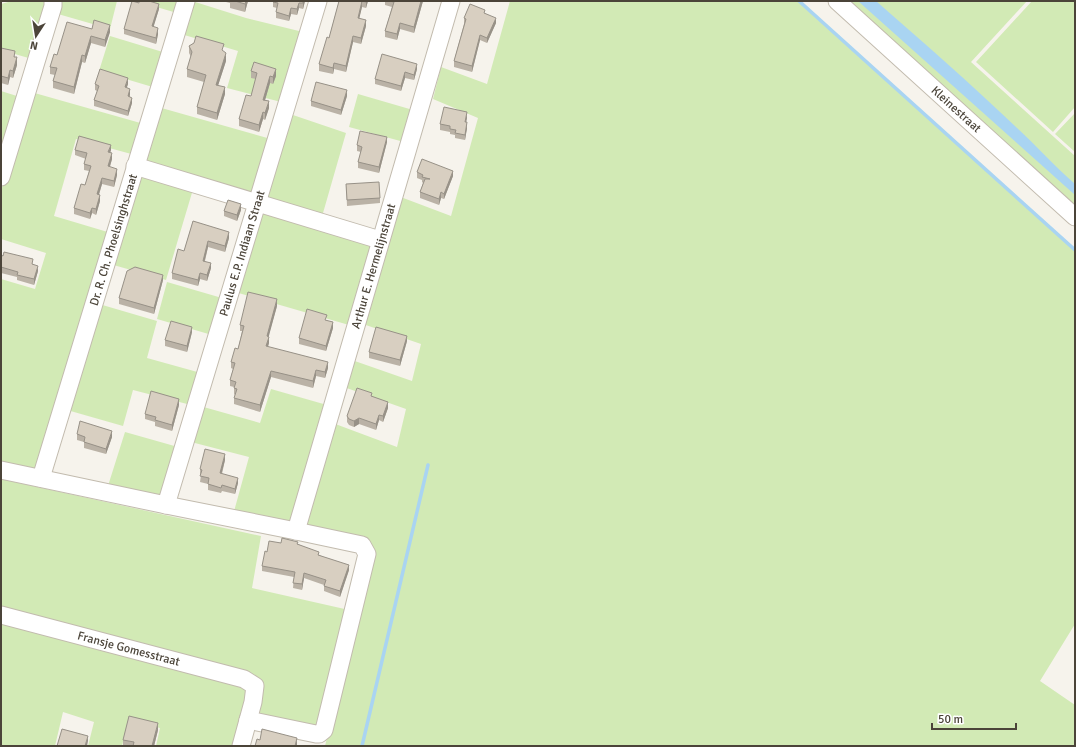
<svg xmlns="http://www.w3.org/2000/svg" width="1076" height="747" font-family="Signika,sans-serif">
<style>
.green{fill:#d2eab5}
.water{fill:#a9d4f2}
.lines{fill:none;stroke-linecap:round;stroke-linejoin:round}
.stream{stroke:#a9d4f2;stroke-width:3.5}
.minor-casing{stroke:#c2bbae;stroke-width:19}
.minor{stroke:#fff;stroke-width:17}
.wall{fill:#bab2a6}
.shaded-wall{fill:#979187}
.building{fill:#d8cfc1;stroke:#979187}
.labels{text-anchor:middle;dominant-baseline:central;stroke-width:3;stroke-linejoin:round;paint-order:stroke}
.street-label{font-size:12px;fill:#4b4439;stroke:#fff}
</style>
<rect width="100%" height="100%" fill="#f6f3ec"/>
<path class="green" d="M12 1H49L32 59 1 50V4Z
M60 1H117L110 29 58 14Z
M136 1H181L177 13Z
M192 1 246 18 303 32 281 102 227 88 238 51 181 34Z
M510 1H799L1075 250V624L1040 681 1075 705V746H325L373 549 304 527 330 422 397 447 406 409 341 386 349 359 412 381 421 344 360 323 398 196 451 216 478 118 433 99 441 67 487 84Z
M841 1H1027L971 62 1075 156V215Z
M1032 1H1075V107L1053 132 976 62Z
M110 36 166 53 156 88 99 71Z
M1 91 20 97 1 159Z
M31 92 144 124 135 155 76 139 54 216 111 233 36 470 1 466V279L35 289 46 253 1 239V191Z
M358 94 413 110 404 142 349 127Z
M158 107 271 139 256 191 250 195 147 162 143 149Z
M1075 113V152L1055 134Z
M290 114 346 133 323 213 318 217 268 199 266 193Z
M139 176 194 186 166 280 110 264Z
M262 211 371 246 349 325 235 292Z
M167 282 222 298 212 335 157 319Z
M99 304 157 321 147 358 201 373 191 405 133 390 123 426 67 410Z
M271 389 327 405 294 518 289 522 233 515 249 457 191 442 200 406 260 423Z
M125 432 178 447 167 488 159 498 107 489Z
M1 479 261 536 252 588 349 610 319 721 316 727 253 717 261 686 1 611Z
M1 619 249 688 236 746H156L160 728 128 720 122 746H88L94 722 63 712 55 746H1Z"/>
<path class="water" d="M858 1H876C923 42 971 84 1016 127 1036 145 1054 166 1075 184V195Z"/>
<g class="lines">
<path class="stream" d="M799 1 1075 250
M362 746 428 465"/>
<defs>
<g id="minor">
<path id="s1" d="M837 1 1075 217"/>
<path d="M135 166 380 240"/>
<path d="M1 177 53 6V1"/>
<path d="M1 470 166 505 296 531 362 545 367 554 324 730 319 734H316L248 720"/>
<path id="s2" d="M41 478 186 1"/>
<path id="s3" d="M166 505 318 1"/>
<path id="s4" d="M296 531 451 1"/>
<path id="s5" d="M1 615 244 679 255 686 253 702 241 746"/>
</g>
</defs>
<use href="#minor" class="minor-casing"/>
<use href="#minor" class="minor"/>
</g>
<path class="wall" d="M225 1H248L245 12 230 8V3L226 2Z
M273 1H305L303 9 299 8 297 15 291 14 289 21 276 18V12L277 8 273 7Z
M339 1H368L366 8 362 7 359 18 366 26 361 44 353 42 346 72 334 69 333 74 319 71V64L329 38Z
M385 1H423L414 33 400 29 397 40 385 37V31L392 7 385 5Z
M159 9 153 27 158 34 156 44 124 34V29Z
M485 13 496 23 487 43 480 40 472 72 454 67V61L464 24V18Z
M92 29 110 32 105 47 91 43 85 63 82 62 74 94 53 88V81L55 75 50 74V67L57 55Z
M194 43 224 52 226 61 218 85 225 94 217 120 197 114V107L204 82 187 77V69L191 57 189 53V46Z
M1 48 15 57 17 65 13 78 10 77 8 85 1 83Z
M417 69 414 80 405 78 401 91 375 84V79Z
M251 71 276 76 273 84 270 83 265 100 269 108 265 120 263 119 259 132 239 126V119L251 96 256 79 251 78Z
M95 84H128L127 87 130 94V97L132 103 128 116 94 106V100L97 91 95 90Z
M347 96 341 115 311 106V101Z
M467 118 466 122 467 128 465 140 455 138V135L450 134V132L440 130V124Z
M387 142 379 173 358 168V162L361 152 357 151V145Z
M75 150H111L110 153 112 159 110 167 117 175 114 187 102 184 99 195 100 201 96 215 92 213 90 219 74 214V208L85 185 89 171 84 170V164L86 159 75 155Z
M417 172 453 176 444 199 441 198 439 205 420 198V192L423 183 422 182V180L417 178Z
M346 184 380 198V203L347 206Z
M241 210 237 221 224 216V211Z
M193 221 229 238 225 252 208 247 205 261 211 268 207 281 200 279 198 286 172 279V273L184 251Z
M1 255 33 264 38 271 34 285 17 280V277L1 273Z
M163 280 154 314 119 304V298Z
M277 306 268 337 269 343 268 347 328 368 325 378 316 376 313 388 271 377 260 412 234 404V398L235 395 234 394V387L230 386V380L233 369 231 368V362L238 349 242 331H240V325Z
M327 320 333 328 326 351 299 344V338Z
M192 332 187 352 165 346V340Z
M407 341 400 366 369 358V352Z
M372 396 388 408 383 422 379 420 376 430 359 424 354 427 349 425 347 422V416Z
M179 405 172 431 155 426V422L145 419V414Z
M77 434 112 437 106 454 84 448V442L77 440Z
M225 460 222 474 238 483 235 494 222 491 221 493 208 490V484L200 482 201 475H200V469Z
M298 544 349 570 340 597 324 591V585L304 578 302 590 293 588 294 577 262 571V566L267 552Z
M158 730 154 746H123V740Z"/>
<path class="shaded-wall" d="M246 1H248L245 12V4Z
M303 1H305L303 9Z
M362 1V7L358 24V18Z
M366 1H368L366 8Z
M421 1H423L414 33V27Z
M299 3V8L297 15V9Z
M159 4V9L152 32V26Z
M291 8V14L289 21V16Z
M496 18V23L487 43V38Z
M366 20V26L361 44V38Z
M400 23V29L397 40V34Z
M110 25V32L105 47V40Z
M158 28V34L156 44V38Z
M480 35V40L472 72V66Z
M91 36V43L85 63V56Z
M353 36V42L346 72V66Z
M226 53V61L216 92V85Z
M82 55V62L74 94V87Z
M17 57V65L13 78V71Z
M334 63V69L333 74V68Z
M417 64V69L414 80V75Z
M276 69V76L273 84V77Z
M10 70V77L8 85V78Z
M405 72V78L401 91V86Z
M270 76V83L263 107V100Z
M128 78V84L125 92V87Z
M225 87V94L217 120V113Z
M130 89V94L128 102V96Z
M347 90V96L341 115V110Z
M132 98V103L128 116V111Z
M269 101V108L265 120V113Z
M263 112V119L259 132V125Z
M467 112V118L465 127V122Z
M467 122V128L465 140V135Z
M387 137V142L379 173V167Z
M111 145V150L108 158V152Z
M112 153V159L108 172V166Z
M117 169V175L114 187V181Z
M453 171V176L444 199V194Z
M102 178V184L97 200V194Z
M441 192V198L439 205V199Z
M100 195V201L96 215V209Z
M241 204V210L237 221V215Z
M92 208V213L90 219V213Z
M229 232V238L225 252V246Z
M208 241V247L203 267V261Z
M211 263V268L207 281V275Z
M38 266V271L34 285V279Z
M200 273V279L198 286V280Z
M163 275V280L154 314V308Z
M277 299V306L267 343V336Z
M333 322V328L326 351V346Z
M192 327V332L187 352V346Z
M407 336V341L400 366V360Z
M269 337V343L266 352V346Z
M328 362V368L325 378V372Z
M316 370V376L313 388V381Z
M271 371V377L260 412V405Z
M179 399V405L172 431V425Z
M388 402V408L383 422V416Z
M379 415V420L376 430V424Z
M359 418V424L354 427V421Z
M112 431V437L106 454V449Z
M225 454V460L220 479V473Z
M238 478V483L235 494V489Z
M349 565V570L340 597V591Z
M304 573V578L302 590V584Z
M158 723V730L154 746H152Z
M88 736V741L87 746H85Z
M297 738V746H295Z"/>
<path class="building" d="M132 1 139 3V1H149L159 4 152 26 158 28 156 38 124 29Z
M235 1H246L245 4Z
M273 1H303V3H299L297 9 291 8 289 16 276 12 278 3 273 2Z
M339 1H366V2L362 1 358 18 366 20 361 38 353 36 346 66 334 63 333 68 319 64 327 37 329 38Z
M389 1H421L414 27 400 23 397 34 385 31 394 2Z
M470 4 485 10 484 13 496 18 487 38 480 35 472 66 454 61 466 19 464 18Z
M94 20 110 25 105 40 91 36 85 56 82 55 74 87 53 81 57 68 50 67 54 54 57 55 67 22 92 29Z
M196 36 224 44 222 50 226 53 216 85 225 87 217 113 197 107 206 75 187 69 192 52 189 46 194 43Z
M1 48 15 51 14 57H17L13 71 10 70 8 78 1 76Z
M382 54 417 64 414 75 405 72 401 86 375 79Z
M254 62 276 69 273 77 270 76 263 100 269 101 265 113 263 112 259 125 239 119 246 95 251 96 257 73 251 71Z
M100 69 128 78 125 87 130 89 128 96 132 98 128 111 94 100 99 86 95 84Z
M316 82 347 90 341 110 311 101Z
M444 107 467 112 465 122H467L465 135 455 133 456 130 450 129V126L440 124Z
M360 131 387 137 379 167 358 162 362 147 357 145Z
M79 136 111 145 108 152 112 153 108 166 117 169 114 181 102 178 97 194 100 195 96 209 92 208 90 213 74 208 81 184 85 185 91 166 84 164 87 153 75 150Z
M422 159 453 171 444 194 441 192 439 199 420 192 425 179H430L422 177 423 175 417 172Z
M379 182 380 198 347 200 346 184Z
M228 200 241 204 237 215 224 211Z
M193 221 229 232 225 246 208 241 203 261 211 263 207 275 200 273 198 280 172 273 178 249 184 251Z
M4 252 33 259 32 264 38 266 34 279 17 275 18 272 1 267V255L3 256Z
M135 267 163 275 154 308 119 298 127 271Z
M248 292 277 299 267 336 269 337 266 346 328 362 325 372 316 370 313 381 271 371 260 405 234 398 237 389 234 388 236 382 230 380 235 363 231 362 235 348 238 349 244 326 240 325Z
M307 309 327 315 325 320 333 322 326 346 299 338Z
M171 321 192 327 187 346 165 340Z
M376 327 407 336 400 360 369 352Z
M357 388 372 393 371 396 388 402 383 416 379 415 376 424 359 418 354 421 349 419 347 416Z
M151 391 179 399 172 425 155 420 156 417 145 414Z
M80 421 112 431 106 449 84 442 85 437 77 434Z
M205 449 225 454 220 473 238 478 235 489 222 485 221 488 208 484 209 478 200 476 202 470 200 469Z
M282 538 298 542 297 544 319 552 318 555 349 565 340 591 324 586 326 580 304 573 302 584 293 583 295 572 262 566 265 551 267 552 269 541 281 543Z
M129 716 158 723 152 746H133L134 742 123 740Z
M62 729 88 736 85 746H57Z
M262 729 297 738 295 746H255L257 739 260 740Z"/>
<g class="labels">
<g class="street-label">
<text stroke="none"><textPath href="#s1" startOffset="161">Kleinestraat</textPath></text>
<text stroke="none"><textPath href="#s2" startOffset="249">Dr. R. Ch. Phoelsinghstraat</textPath></text>
<text stroke="none"><textPath href="#s3" startOffset="263">Paulus E.P. Indiaan Straat</textPath></text>
<text stroke="none"><textPath href="#s4" startOffset="276">Arthur E. Hermelijnstraat</textPath></text>
<text stroke="none"><textPath href="#s5" startOffset="132">Fransje Gomesstraat</textPath></text>
</g>
</g>
<rect width="1076" height="747" fill="none" stroke="#4b4439" stroke-width="4"/>
<g transform="translate(36 36) rotate(192)" stroke="#ffffff" stroke-width="3" paint-order="stroke">
<path d="M0-3L7 15L0 10L-7 15Z" fill="#4b4439"/>
<text y="-6" font-size="11" font-weight="bold" text-anchor="middle" fill="#4b4439">N</text>
</g>
<path d="M932 723v6h84v-6" fill="none" stroke="#4b4439" stroke-width="2"/>
<text x="938" y="723" font-size="12" fill="#4b4439" stroke="#ffffff" stroke-width="3" paint-order="stroke">50 m</text>
</svg>
